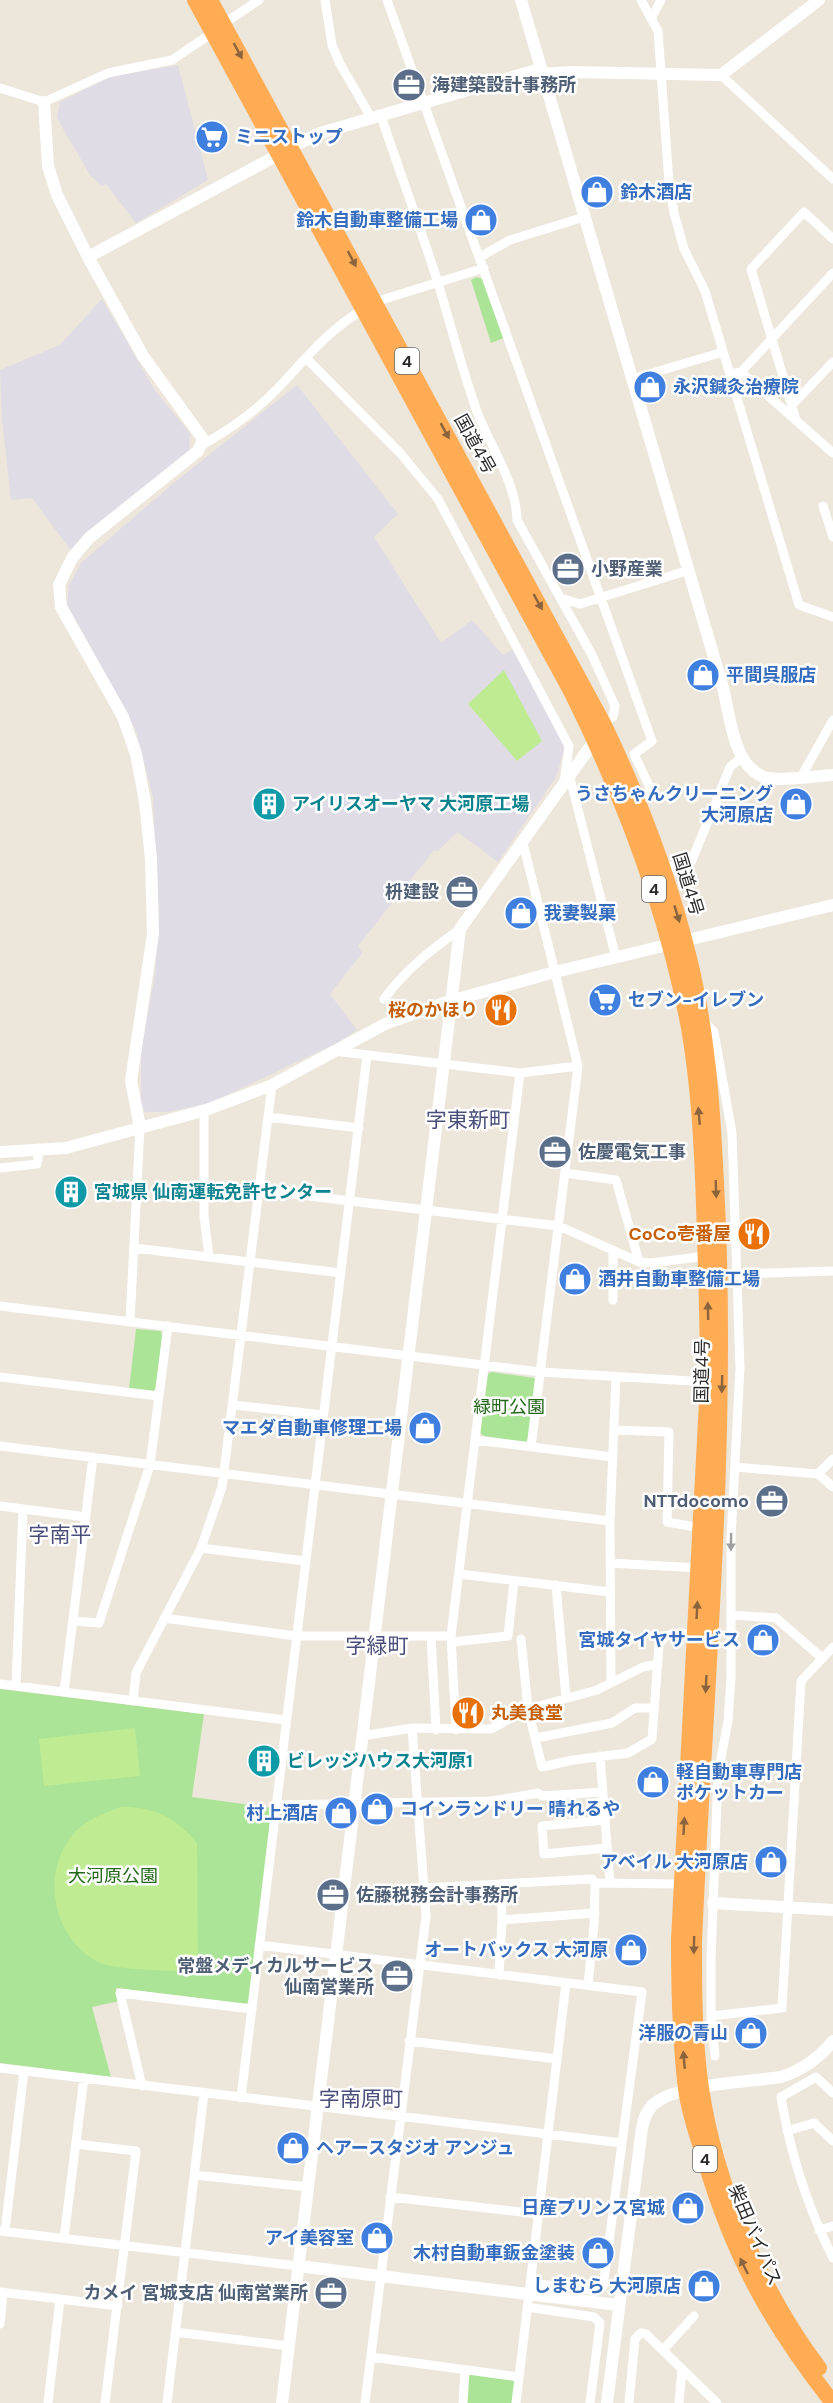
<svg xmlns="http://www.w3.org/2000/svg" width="833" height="2403" font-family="'DM Sans','Noto Sans JP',sans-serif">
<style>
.industrial{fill:#dfdce5}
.green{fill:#abe497}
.pitch{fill:#bfec92}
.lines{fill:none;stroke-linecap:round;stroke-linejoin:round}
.street{stroke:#fff;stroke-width:9}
.secondary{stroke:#fff;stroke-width:12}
.highway{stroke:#ffac54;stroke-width:16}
.oneway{fill:#8a643d}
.oneway2{fill:#9f9f9f}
.labels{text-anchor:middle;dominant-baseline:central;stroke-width:5;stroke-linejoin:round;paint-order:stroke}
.shield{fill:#fff;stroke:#6a6a6a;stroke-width:1.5}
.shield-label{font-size:16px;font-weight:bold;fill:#2a2a2a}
.service-label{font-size:18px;font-weight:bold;fill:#4e5e75;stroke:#fff;text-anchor:start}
.shop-label{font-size:18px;font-weight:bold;fill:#366cbe;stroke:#fff;text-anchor:end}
.street-label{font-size:18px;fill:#2a2a2a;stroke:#fff}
.culture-label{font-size:18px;font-weight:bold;fill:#0d838f;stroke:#fff;text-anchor:start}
.food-label{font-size:18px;font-weight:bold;fill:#c56008;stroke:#fff;text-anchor:end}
.park-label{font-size:18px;fill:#236819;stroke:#fff}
.quarter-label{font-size:21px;fill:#494e7b;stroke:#fff}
</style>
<rect width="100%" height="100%" fill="#ece6db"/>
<path class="industrial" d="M178 65 208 180 136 223 106 184 102 186 90 175 57 118 60 102 110 77Z
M102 299 156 392 190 433 189 453 72 552 32 498 11 500 2 419 0 370 60 345Z
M297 385 398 514 374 537 441 643 472 620 503 655 514 649 565 748 556 777 498 862 458 832 438 851 434 850 358 946 362 953 330 994 357 1030 337 1043 210 1103 167 1112H145L141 1102V1050L155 975 159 912 153 797 136 731 67 604 69 585 81 563 176 481Z"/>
<path class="green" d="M476 277 483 279 504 338 491 343 471 280Z
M136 1329 161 1331 162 1336 156 1388 153 1392 129 1389Z
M491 1372 534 1378 537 1381 530 1438 526 1442 484 1436 480 1433 488 1374Z
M0 1689 204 1714 192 1797 272 1808 249 2001 246 2004 116 1988 119 2001 92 2007 111 2077 0 2063Z
M471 2372 516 2380 513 2403H466L468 2378Z"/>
<path class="pitch" d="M504 670 542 741 517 761 468 704Z
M135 1728 140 1776 44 1786 39 1739Z
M121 1807C155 1807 175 1817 197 1843L198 1954 186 1972C165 1970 115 1970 98 1962 52 1938 39 1870 76 1831 87 1820 106 1812 121 1807Z"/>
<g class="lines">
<path class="street" d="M325 0 332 45 340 64 372 119
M387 0 652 741 634 754 652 792 639 800
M641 0 658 31 669 183 674 213 684 249 705 291 799 605 833 617
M652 17 661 0
M223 24 259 0
M721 75 833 179
M0 88 44 102 108 73 172 60 212 33
M381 116C400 173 421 229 439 286 451 327 462 368 476 409 489 445 516 481 517 520L592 655 615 706 613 717 603 723
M480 257 510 240 584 217
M375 302 484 268
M306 358 401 454 438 499 569 746 564 783
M741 372 833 453
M730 374 741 372 833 273
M632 379 723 352
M792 405 833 362
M796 420 751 269 804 212 833 239
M202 445C229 430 255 412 277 389 304 361 327 331 361 311
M823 506 833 537
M561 598 580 604 689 570
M801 777 833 720
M570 778 616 958
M523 843 578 1066 531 1447
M663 865 684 869 690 865 730 767 741 758
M384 999C406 969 431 950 460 929
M703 1020 714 1032 732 1133 740 1368 731 1539V1678L728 1721 718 1774 711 1959V2016L715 2056
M334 1051 520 1073 578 1066
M204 1111V1216L209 1257
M268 1117 359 1128
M0 1168 37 1164 39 1151
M565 1173 616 1180 639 1262
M259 1190 559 1226 639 1262 651 1263 706 1256
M134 1248 341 1273
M613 1250V1300
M738 1274 833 1271
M0 1306 541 1372 708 1382
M130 1322 140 1127
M0 1377 159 1396
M233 1405 323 1415
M614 1430 669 1432 667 1522 701 1528
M475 1440 613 1457
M0 1446 610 1521
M735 1467 818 1474 833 1487
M818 1474 833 1459
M0 1506 86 1517
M201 1548 305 1561
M610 1563 699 1568
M459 1574 610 1592
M556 1585 566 1698
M731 1615 776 1618 822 1658
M164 1618 296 1636H451
M73 1621 99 1623 150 1465 168 1326
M431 1636 436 1730
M521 1639 528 1709 542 1767 573 1760 628 1753 652 1739 659 1645C667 1630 680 1633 696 1634
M452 1642 508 1636 514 1581
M611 1683 610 1521 616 1377
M0 1684 286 1720
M16 1686 23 1509
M64 1692 93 1457
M133 1701 136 1673 201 1548 222 1487 272 1085
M456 1730 451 1636 520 1073
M362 1736 412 1728 491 1729 528 1709 597 1690 643 1667 658 1664
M536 1738 612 1723 635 1708H654
M600 1756 610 1883
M276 1805 492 1801 538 1793 542 1796 603 1792
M605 1820 542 1826 544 1854 607 1848
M595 1883 681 1884
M424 1888 592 1879 595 1883 594 1925 588 1985
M502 1920 595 1913
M259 1945 642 1992 603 2287 597 2291 530 2283
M499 1975 502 1920 501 1884
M711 2016 782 2008 801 1681 833 1647
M409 2041 557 2059
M0 2068 622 2143
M142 2086 120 1993 252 2009
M833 2093 816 2077 781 2097C790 2152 808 2208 833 2258
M241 2098 367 1055
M787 2131 814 2123 833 2141
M76 2144 136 2151 105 2403
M194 2175 308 2187
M390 2197 539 2214
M819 2230 833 2226
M0 2231 298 2266
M5 2231 24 2071
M64 2238 84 2078
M0 2292 118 2306
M527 2307 594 2317 600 2323 590 2403
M0 2324 3 2293
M175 2332 289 2346
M663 2350 694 2316
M371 2357 519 2377
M48 2403 60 2299
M167 2403 204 2093
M365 2403 426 1916 412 1728
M463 2403 465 2370
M516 2403 566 1983
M629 2403 635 2339 641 2333 646 2334 717 2403
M679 2403 682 2369"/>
<path class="secondary" d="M521 0 723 688C730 715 733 766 764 777 780 782 815 776 833 775
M541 74 572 72 721 75 819 0
M44 102 48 166 57 195 88 257 143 356 203 439 198 451 89 538 72 558 59 585 61 607 123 717 136 754 145 802 151 859 153 934 131 1081 140 1127
M88 257 317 134 540 69
M0 1152 66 1148 206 1110 272 1085 387 1023 450 1001 555 972 833 905
M713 1903 833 1910
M298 2266 618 2305
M282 2403 460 929 595 740
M607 2403 642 2128C644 2117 648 2107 658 2101 683 2084 749 2082 781 2077 802 2070 819 2058 833 2041"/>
<path class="highway" d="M195 0 572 693C625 800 667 910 689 1028 699 1086 702 1145 704 1204 706 1264 708 1323 708 1382L679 1940C679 1990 680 2040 686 2089 689 2113 698 2137 705 2160 733 2256 771 2324 833 2403
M210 0 603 723C640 800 670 879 690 962 711 1049 714 1138 718 1227 727 1466 704 1704 694 1942 694 1991 694 2039 701 2088 715 2183 761 2292 819 2368"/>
</g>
<defs><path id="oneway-solid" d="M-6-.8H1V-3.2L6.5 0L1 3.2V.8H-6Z" transform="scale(1.5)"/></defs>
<g class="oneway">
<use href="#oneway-solid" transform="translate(238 51) rotate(62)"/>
<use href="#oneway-solid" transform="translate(352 259) rotate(62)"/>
<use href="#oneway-solid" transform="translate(445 431) rotate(61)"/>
<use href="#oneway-solid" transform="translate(538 602) rotate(61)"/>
<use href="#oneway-solid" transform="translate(677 914) rotate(73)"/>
<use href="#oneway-solid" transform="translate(699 1116) rotate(-95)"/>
<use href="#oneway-solid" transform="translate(716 1189) rotate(88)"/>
<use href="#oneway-solid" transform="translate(708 1311) rotate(-91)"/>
<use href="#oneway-solid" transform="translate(722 1384) rotate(91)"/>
<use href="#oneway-solid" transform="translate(697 1610) rotate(-87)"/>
<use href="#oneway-solid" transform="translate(706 1684) rotate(93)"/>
<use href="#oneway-solid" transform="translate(684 1826) rotate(-87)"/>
<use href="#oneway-solid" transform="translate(694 1945) rotate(91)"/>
<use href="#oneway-solid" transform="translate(684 2060) rotate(-95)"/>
<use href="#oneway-solid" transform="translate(744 2266) rotate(-116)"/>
</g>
<use class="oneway2" href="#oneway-solid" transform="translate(731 1542) rotate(91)"/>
<defs>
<symbol id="office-disc" viewBox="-11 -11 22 22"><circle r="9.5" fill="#5c6f8a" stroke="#fff"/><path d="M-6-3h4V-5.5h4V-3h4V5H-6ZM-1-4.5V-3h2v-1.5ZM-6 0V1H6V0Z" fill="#fff"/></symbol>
<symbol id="supermarket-disc" viewBox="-11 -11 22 22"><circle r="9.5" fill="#3f7fe0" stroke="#fff"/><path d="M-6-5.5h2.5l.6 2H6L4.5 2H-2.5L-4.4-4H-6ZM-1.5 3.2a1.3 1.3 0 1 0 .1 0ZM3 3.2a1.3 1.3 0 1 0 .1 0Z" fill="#fff"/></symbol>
<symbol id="shop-disc" viewBox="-11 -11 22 22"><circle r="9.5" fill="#3f7fe0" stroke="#fff"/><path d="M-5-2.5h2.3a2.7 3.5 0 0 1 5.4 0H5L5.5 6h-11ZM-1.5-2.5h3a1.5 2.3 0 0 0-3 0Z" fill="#fff"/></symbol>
<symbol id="building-disc" viewBox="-11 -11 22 22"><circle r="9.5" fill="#0f9aa8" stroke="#fff"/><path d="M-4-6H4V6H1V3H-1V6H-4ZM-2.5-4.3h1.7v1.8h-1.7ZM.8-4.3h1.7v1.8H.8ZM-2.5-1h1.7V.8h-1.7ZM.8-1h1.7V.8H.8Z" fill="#fff"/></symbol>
<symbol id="restaurant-disc" viewBox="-11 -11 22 22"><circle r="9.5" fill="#e8710a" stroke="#fff"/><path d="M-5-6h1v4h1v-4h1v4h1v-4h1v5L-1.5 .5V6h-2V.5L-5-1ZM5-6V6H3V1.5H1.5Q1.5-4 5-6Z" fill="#fff"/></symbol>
</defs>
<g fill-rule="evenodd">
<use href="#office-disc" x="390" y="66" width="38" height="38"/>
<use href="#supermarket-disc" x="193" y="118" width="38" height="38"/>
<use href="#shop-disc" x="578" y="173" width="38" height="38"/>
<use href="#shop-disc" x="462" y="201" width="38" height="38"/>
<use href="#shop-disc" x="631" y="368" width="38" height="38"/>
<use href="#office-disc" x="549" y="550" width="38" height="38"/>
<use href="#shop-disc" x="684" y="656" width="38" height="38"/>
<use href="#building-disc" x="250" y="785" width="38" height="38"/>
<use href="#shop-disc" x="777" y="785" width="38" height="38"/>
<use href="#office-disc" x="443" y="873" width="38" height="38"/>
<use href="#shop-disc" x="502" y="894" width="38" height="38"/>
<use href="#supermarket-disc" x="586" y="981" width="38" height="38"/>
<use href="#restaurant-disc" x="482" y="991" width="38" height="38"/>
<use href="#office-disc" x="536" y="1133" width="38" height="38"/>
<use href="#building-disc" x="52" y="1173" width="38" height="38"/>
<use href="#restaurant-disc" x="735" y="1215" width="38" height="38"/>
<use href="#shop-disc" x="556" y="1260" width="38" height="38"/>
<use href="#shop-disc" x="406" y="1409" width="38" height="38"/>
<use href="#office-disc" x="753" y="1482" width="38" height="38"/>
<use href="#shop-disc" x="744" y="1621" width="38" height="38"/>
<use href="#restaurant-disc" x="449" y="1694" width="38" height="38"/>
<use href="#building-disc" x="245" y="1742" width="38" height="38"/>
<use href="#shop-disc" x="634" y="1763" width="38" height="38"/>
<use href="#shop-disc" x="358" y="1790" width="38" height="38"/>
<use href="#shop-disc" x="322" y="1794" width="38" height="38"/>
<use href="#shop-disc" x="752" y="1843" width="38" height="38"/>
<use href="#office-disc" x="314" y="1876" width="38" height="38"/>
<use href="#shop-disc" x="612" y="1931" width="38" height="38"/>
<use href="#office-disc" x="378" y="1957" width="38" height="38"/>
<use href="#shop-disc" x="732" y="2014" width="38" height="38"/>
<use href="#shop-disc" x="274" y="2129" width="38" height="38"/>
<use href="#shop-disc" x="669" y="2189" width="38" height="38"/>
<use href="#shop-disc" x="358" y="2219" width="38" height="38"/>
<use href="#shop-disc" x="579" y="2234" width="38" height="38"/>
<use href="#shop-disc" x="685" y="2267" width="38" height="38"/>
<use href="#office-disc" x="312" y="2274" width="38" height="38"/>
</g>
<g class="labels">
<g class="shield">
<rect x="395" y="348" width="24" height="26" rx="4.5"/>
<rect x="642" y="876" width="24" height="26" rx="4.5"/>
<rect x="693" y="2146" width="24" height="26" rx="4.5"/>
</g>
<g class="shield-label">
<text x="407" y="361">4</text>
<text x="654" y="889">4</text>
<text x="705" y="2159">4</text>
</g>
<g class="service-label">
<text x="432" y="85">海建築設計事務所</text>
<text x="591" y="569">小野産業</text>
<text x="439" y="892" text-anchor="end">枡建設</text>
<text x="578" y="1152">佐慶電気工事</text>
<text x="749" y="1501" text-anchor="end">NTTdocomo</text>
<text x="356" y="1895">佐藤税務会計事務所</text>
<text x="374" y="1966" text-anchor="end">常盤メディカルサービス<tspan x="374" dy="21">仙南営業所</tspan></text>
<text x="308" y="2293" text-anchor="end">カメイ 宮城支店 仙南営業所</text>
</g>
<g class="shop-label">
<text x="235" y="137" text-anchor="start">ミニストップ</text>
<text x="620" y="192" text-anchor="start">鈴木酒店</text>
<text x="458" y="220">鈴木自動車整備工場</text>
<text x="673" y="387" text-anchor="start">永沢鍼灸治療院</text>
<text x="726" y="675" text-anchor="start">平間呉服店</text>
<text x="773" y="794">うさちゃんクリーニング<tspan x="773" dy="21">大河原店</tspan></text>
<text x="544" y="913" text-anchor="start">我妻製菓</text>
<text x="628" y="1000" text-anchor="start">セブン-イレブン</text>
<text x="598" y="1279" text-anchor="start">酒井自動車整備工場</text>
<text x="402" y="1428">マエダ自動車修理工場</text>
<text x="740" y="1640">宮城タイヤサービス</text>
<text x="676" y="1772" text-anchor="start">軽自動車専門店<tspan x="676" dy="21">ポケットカー</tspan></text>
<text x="400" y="1809" text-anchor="start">コインランドリー 晴れるや</text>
<text x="318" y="1813">村上酒店</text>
<text x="748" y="1862">アベイル 大河原店</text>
<text x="608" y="1950">オートバックス 大河原</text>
<text x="728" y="2033">洋服の青山</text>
<text x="316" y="2148" text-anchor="start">ヘアースタジオ アンジュ</text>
<text x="665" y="2208">日産プリンス宮城</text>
<text x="354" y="2238">アイ美容室</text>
<text x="575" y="2253">木村自動車鈑金塗装</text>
<text x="681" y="2286">しまむら 大河原店</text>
</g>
<g class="street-label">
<text transform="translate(475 444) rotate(61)">国道4号</text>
<text transform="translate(688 884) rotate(73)">国道4号</text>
<text transform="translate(702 1371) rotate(-89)">国道4号</text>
<text transform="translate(755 2235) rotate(67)">柴田バイパス</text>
</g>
<g class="culture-label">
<text x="292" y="804">アイリスオーヤマ 大河原工場</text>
<text x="94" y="1192">宮城県 仙南運転免許センター</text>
<text x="287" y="1761">ビレッジハウス大河原1</text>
</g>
<g class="food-label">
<text x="478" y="1010">桜のかほり</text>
<text x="731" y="1234">CoCo壱番屋</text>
<text x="491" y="1713" text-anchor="start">丸美食堂</text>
</g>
<g class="park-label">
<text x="509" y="1407">緑町公園</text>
<text x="113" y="1876">大河原公園</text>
</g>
<g class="quarter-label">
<text x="468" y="1120">字東新町</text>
<text x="60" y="1535">字南平</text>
<text x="377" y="1646">字緑町</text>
<text x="361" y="2099">字南原町</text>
</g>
</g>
</svg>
